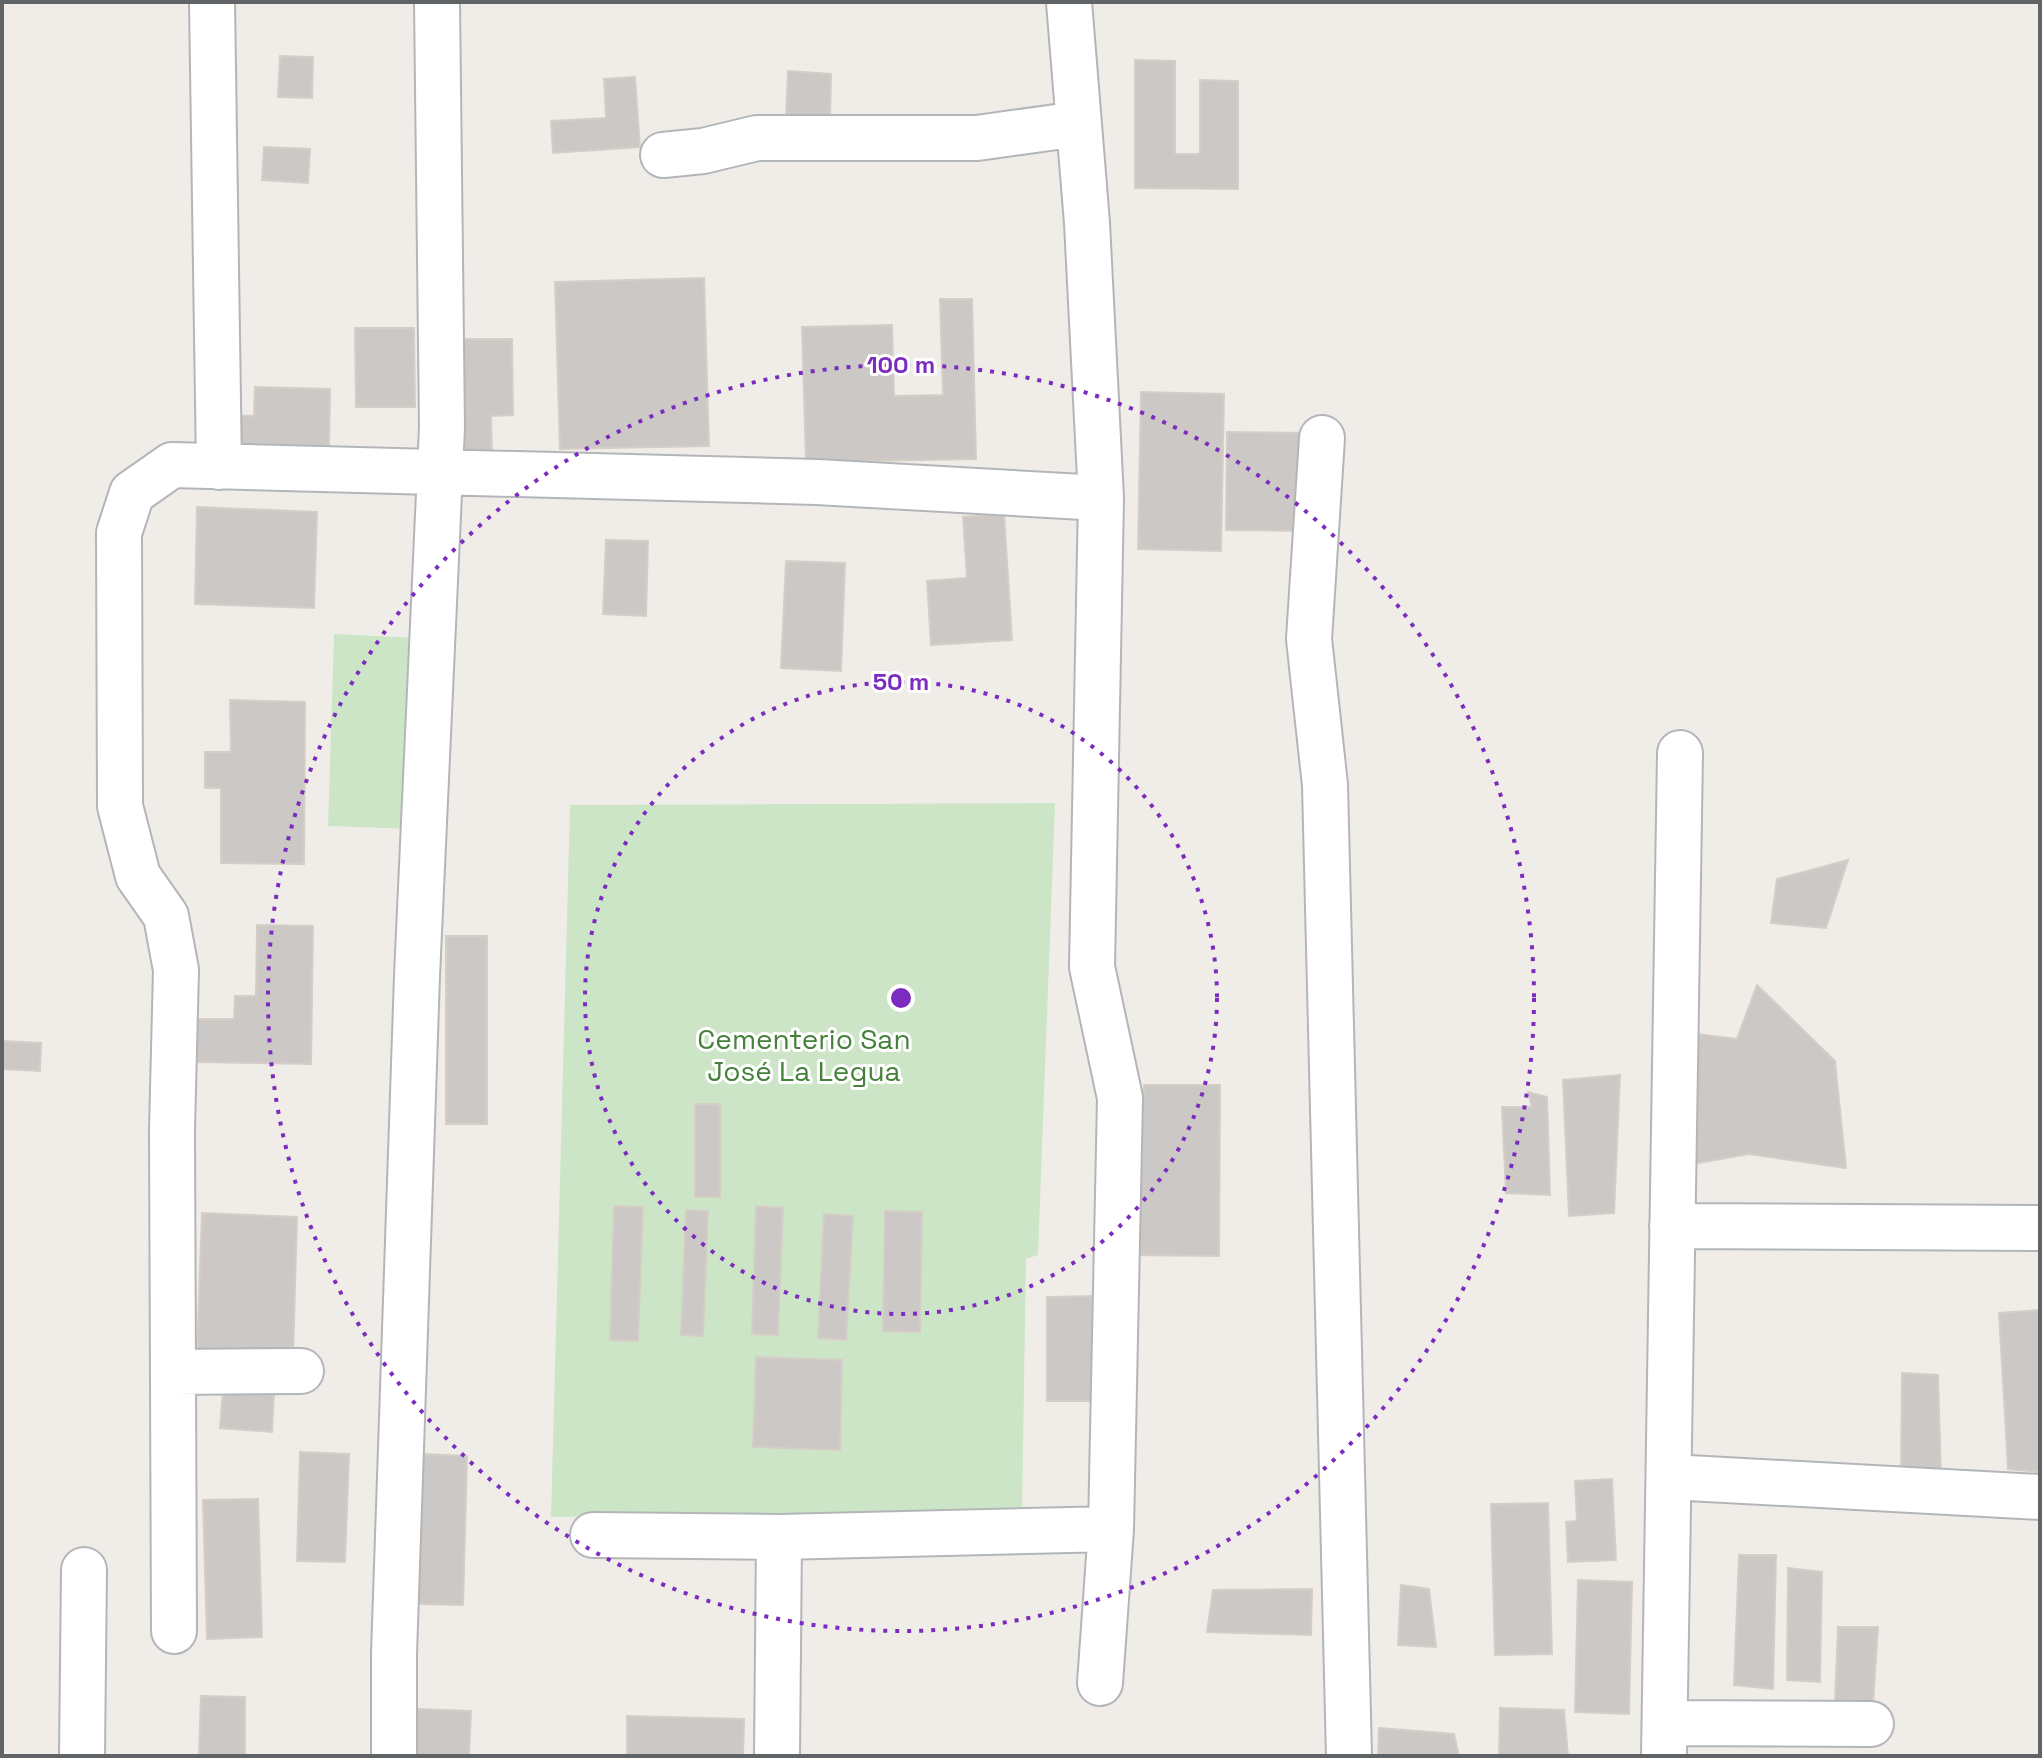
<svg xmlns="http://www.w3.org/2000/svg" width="2042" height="1758" font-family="'Space Grotesk',sans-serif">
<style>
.green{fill:#cde5c7}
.building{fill:#ccc8c5;stroke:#d5cec7;stroke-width:2}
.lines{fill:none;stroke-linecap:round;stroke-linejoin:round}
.minor-casing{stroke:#b3b6b9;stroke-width:48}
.minor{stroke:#fff;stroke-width:44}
.ring{fill:none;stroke:#7b2cbf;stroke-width:4;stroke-dasharray:4 8}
.labels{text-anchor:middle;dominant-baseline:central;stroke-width:6;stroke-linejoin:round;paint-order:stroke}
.park-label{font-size:28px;fill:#46813c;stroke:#fff}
.centre{fill:#7b2cbf;stroke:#fff;stroke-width:4}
.ring-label{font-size:24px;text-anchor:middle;font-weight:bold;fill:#7b2cbf;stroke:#fff;stroke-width:6;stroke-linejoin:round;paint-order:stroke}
</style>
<rect width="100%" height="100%" fill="#f0ede8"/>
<path class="green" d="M334 634 419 638 414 829 328 826Z
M1055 803 1038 1255 1026 1259 1022 1512 551 1517 570 805Z"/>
<path class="building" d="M280 56 313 57 312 98 278 97Z
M1135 60 1175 61V154H1200V80L1238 81V189L1135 188Z
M788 71 831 74 830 120 786 117Z
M635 77 640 147 553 153 551 121 606 118 604 79Z
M264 147 310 149 308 183 262 180Z
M704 278 709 446 560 449 555 282Z
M940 299H972L976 459 806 462 802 327 892 325 894 396 943 395Z
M355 328H414L415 407H356Z
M461 339H512L513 415 491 416 492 454 462 453Z
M255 387 330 389 329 450 229 449V415L254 416Z
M1141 392 1224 394 1221 551 1138 549Z
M1227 432 1308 433 1307 531 1226 530Z
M197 507 317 512 314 608 195 604Z
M1004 514 1012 640 931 645 927 581 967 578 963 517Z
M606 540 648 541 646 616 603 614Z
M786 561 845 563 841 671 781 668Z
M230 700 305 702 304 864 221 863V788H205V752H231Z
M1848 860 1826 928 1771 923 1777 879Z
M257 925 313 926 311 1064 196 1062 197 1019H234L235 996H256Z
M446 936H487V1124H446Z
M1757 985 1835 1061 1846 1168 1749 1154 1687 1165 1698 1034 1737 1039Z
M2 1041 41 1043 40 1071 2 1069Z
M1620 1075 1614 1213 1569 1216 1563 1080Z
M1144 1085H1220L1219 1256 1124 1255 1126 1092H1144Z
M1528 1092 1547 1097 1550 1195 1506 1193 1502 1107H1532Z
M695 1104H720V1197H695Z
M614 1206 643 1207 638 1341 610 1340Z
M756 1206 783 1208 778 1335 752 1334Z
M686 1210 708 1211 703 1336 681 1335Z
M885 1211 922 1212 920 1332 883 1331Z
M202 1213 297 1217 293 1357 197 1353Z
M824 1214 853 1216 846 1340 818 1338Z
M1092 1296 1093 1401H1047V1297Z
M2040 1310V1472L2008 1469 1999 1313Z
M756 1357 842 1360 840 1450 753 1447Z
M1902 1373 1938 1375 1941 1477 1901 1474Z
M223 1390 274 1394 272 1432 220 1428Z
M300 1452 349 1454 345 1562 297 1561Z
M423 1454 467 1456 463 1605 418 1604Z
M1612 1479 1616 1560 1568 1562 1566 1522 1577 1521 1575 1481Z
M258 1499 262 1637 207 1639 203 1500Z
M1548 1503 1552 1654 1495 1655 1491 1504Z
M1739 1555H1776L1773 1689 1734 1685Z
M1788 1568 1822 1572 1820 1682 1787 1680Z
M1578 1580 1632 1582 1629 1714 1575 1712Z
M1401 1585 1429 1589 1436 1647 1398 1645Z
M1312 1589 1311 1635 1207 1632 1213 1590Z
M1838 1627H1878L1873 1704 1835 1701Z
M201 1696 245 1697V1756H199Z
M1500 1708 1564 1710 1568 1756H1499Z
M417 1709 471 1711 469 1756H415Z
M627 1716 744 1719 743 1756H627Z
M1379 1728 1454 1734 1459 1756H1378Z"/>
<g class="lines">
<defs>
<path id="minor" d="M212 2 219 467
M1069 2 1087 223 1101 498 1092 967 1120 1098 1111 1529 1100 1683
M663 155 703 151 757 138H977L1078 124
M1322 438 1309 639 1325 785 1349 1756
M1672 1226 2040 1228
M173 1372 301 1371
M1670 1477 2040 1497
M593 1535 779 1537 1111 1529
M174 1631 172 1130 176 970 166 916 138 876 120 806 119 533 132 493 172 465 817 482 1101 498
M1665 1723 1871 1724
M82 1756 84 1570
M394 1756V1654L417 976 442 427 437 2
M777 1756 779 1537
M1664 1756 1680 753"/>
</defs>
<use href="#minor" class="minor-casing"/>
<use href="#minor" class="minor"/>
</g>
<g class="ring">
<circle cx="901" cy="998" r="316"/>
<circle cx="901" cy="998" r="633"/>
</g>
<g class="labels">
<g class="park-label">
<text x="804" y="1039">Cementerio San<tspan x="804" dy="32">José La Legua</tspan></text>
</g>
</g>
<circle cx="901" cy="998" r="12" class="centre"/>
<g class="ring-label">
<text x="901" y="373">100 m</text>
<text x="901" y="690">50 m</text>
</g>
<rect width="2042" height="1758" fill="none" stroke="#606467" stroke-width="8"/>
</svg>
